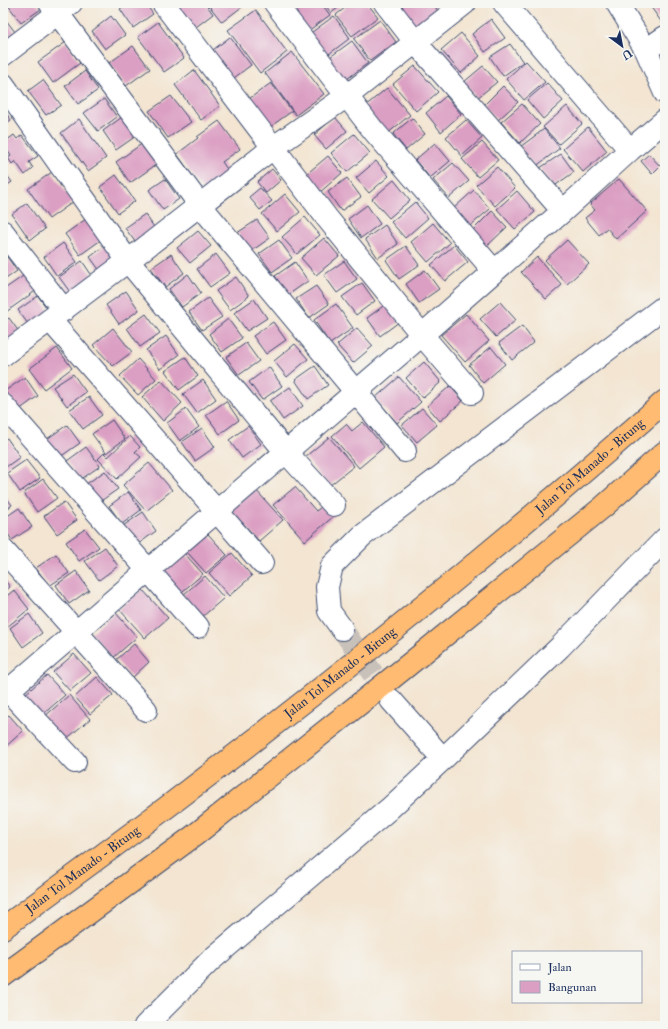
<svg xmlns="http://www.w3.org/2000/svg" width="668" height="1029" font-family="'IM FELL Double Pica',serif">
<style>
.building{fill:#db9fc3}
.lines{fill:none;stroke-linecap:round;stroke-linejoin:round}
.minor-tunnel{stroke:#c8c1ba;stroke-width:22;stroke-dasharray:22 11;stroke-linecap:butt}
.minor-casing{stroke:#3b4a6f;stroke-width:24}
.highway-casing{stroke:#3b4a6f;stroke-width:24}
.minor{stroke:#fff;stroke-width:22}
.highway{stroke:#febb71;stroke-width:22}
.labels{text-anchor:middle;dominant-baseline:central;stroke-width:4;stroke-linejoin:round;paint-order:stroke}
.street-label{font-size:13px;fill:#1b2f5e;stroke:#f6f6f2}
</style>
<rect width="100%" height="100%" fill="#f6f6f2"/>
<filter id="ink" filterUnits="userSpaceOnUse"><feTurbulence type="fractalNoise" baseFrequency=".025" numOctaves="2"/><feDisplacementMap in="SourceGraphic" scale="8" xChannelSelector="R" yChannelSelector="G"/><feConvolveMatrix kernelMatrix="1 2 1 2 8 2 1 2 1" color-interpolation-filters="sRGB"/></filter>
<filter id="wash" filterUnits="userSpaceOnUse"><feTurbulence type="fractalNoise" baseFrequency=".012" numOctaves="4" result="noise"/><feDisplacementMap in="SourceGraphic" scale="16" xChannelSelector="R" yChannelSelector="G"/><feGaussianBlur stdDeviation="0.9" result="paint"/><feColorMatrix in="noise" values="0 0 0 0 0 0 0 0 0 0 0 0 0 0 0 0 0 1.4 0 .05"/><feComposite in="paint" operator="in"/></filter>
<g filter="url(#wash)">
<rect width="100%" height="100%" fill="#f3e5d1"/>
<g id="blocks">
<path class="building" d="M10 3H36L41 9 21 23 8 5Z
M129 3H145L153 14 133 28 120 9Z
M171 3H205L213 14 192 30Z
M207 3H247L222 22Z
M300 3H321L330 15 304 34 287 12Z
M324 3H345L331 13Z
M351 3H367L378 17 352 36 336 15Z
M406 3H432L439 12 414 31 397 10Z
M435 3H450L441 10Z
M648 3H665V27Z
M256 10 287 52 260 73 228 30Z
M3 16 15 32 3 40Z
M111 16 125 35 105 49 92 31Z
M334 16 350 38 325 57 308 35Z
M491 19 505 38 485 52 472 34Z
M380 20 396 42 370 61 354 39Z
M158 22 184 58 164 72 138 37Z
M461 33 480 56 461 73 441 50Z
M230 37 251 65 230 81 209 53Z
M352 41 368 63 343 82 326 60Z
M66 42 80 63 53 83 38 62Z
M510 44 523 62 503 76 490 57Z
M133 46 150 69 126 86 109 63Z
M292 52 324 94 296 115 265 73Z
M526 61 545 82 524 100 506 79Z
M415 66 438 92 416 111 393 84Z
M483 66 497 82 477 98 464 82Z
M194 70 220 106 201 120 175 85Z
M85 71 98 90 78 104 65 86Z
M43 80 61 105 46 115 28 91Z
M271 83 292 111 270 127 249 99Z
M547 83 563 101 543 119 527 100Z
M503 86 518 102 498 120 484 105Z
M387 88 410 115 387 134 364 107Z
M171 96 191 122 168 138 149 111Z
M446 96 461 114 441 132 426 113Z
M104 99 117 117 98 131 84 113Z
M522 104 540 124 520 143 501 122Z
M567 106 582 124 559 144 543 127Z
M3 109 11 120 3 126Z
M122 117 136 136 116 150 103 131Z
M335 117 347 131 326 149 314 135Z
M412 118 425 134 406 150 393 134Z
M79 119 106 158 88 171 61 133Z
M466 120 482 138 462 156 446 137Z
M219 121 240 149 222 162 232 176 206 195 177 154 198 138 197 137Z
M588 127 607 151 583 172 563 149Z
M544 129 560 148 535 167 520 147Z
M354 134 370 153 347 172 331 153Z
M14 135 17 139 22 135 38 156 29 162 33 168 25 175 15 161 12 164 8 158 11 156 3 144V143Z
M482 142 498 160 478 177 462 159Z
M143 143 157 164 130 183 116 162Z
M435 143 450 161 430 178 415 160Z
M561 154 574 172 553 187 540 168Z
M649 154 660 166 652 174 641 161Z
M328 156 342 173 318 194 303 177Z
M376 161 389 176 369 193 356 178Z
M453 163 469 181 449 198 433 180Z
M497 167 515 188 495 206 476 185Z
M272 169 281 180 266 193 257 182Z
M3 170 12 182 3 188Z
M52 172 73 202 49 219 28 189Z
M116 175 135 201 118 213 100 187Z
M347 178 361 197 341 211 328 192Z
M165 179 179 199 163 210 149 190Z
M619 179 647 211 616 239 607 228 599 235 585 218 595 210 590 204Z
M394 180 410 200 389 218 372 199Z
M260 188 272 201 260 210 249 197Z
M474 190 490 209 470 226 454 208Z
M517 191 535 212 515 229 497 209Z
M285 194 300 212 277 231 262 214Z
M415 202 428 218 405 238 391 222Z
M27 203 45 229 30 240 12 214Z
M367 205 380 224 361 238 348 219Z
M492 211 507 227 486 247 472 231Z
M145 214 158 233 139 247 125 228Z
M305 217 320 235 297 254 282 237Z
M86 219 101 240 80 255 65 234Z
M257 220 270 238 250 252 237 233Z
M433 223 450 243 428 262 411 242Z
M385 225 398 244 378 258 365 239Z
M198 231 211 246 190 263 177 248Z
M324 238 339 256 316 275 301 258Z
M279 240 292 258 272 272 259 254Z
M567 240 589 264 567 284 545 260Z
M110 242 123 260 103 275 90 257Z
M63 243 77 262 57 276 44 257Z
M454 245 468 262 445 281 431 265Z
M406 246 419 265 399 279 386 260Z
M3 251 17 271 3 281Z
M171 254 184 273 165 287 151 268Z
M216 254 230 273 210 287 197 269Z
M537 257 562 285 546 299 521 272Z
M82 261 95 280 73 296 59 277Z
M344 261 357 279 337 293 324 275Z
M295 262 308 281 288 295 275 276Z
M425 270 439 289 419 303 406 284Z
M29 272 41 287 6 312 3 308V290Z
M188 274 201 293 182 307 169 289Z
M236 277 249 296 230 310 216 291Z
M362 283 375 301 356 315 342 297Z
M316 286 329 304 309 318 296 299Z
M126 291 139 310 119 324 106 305Z
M38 296 51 314 31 328 18 310Z
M208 298 222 317 202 330 189 312Z
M254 299 267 318 247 331 234 313Z
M500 302 516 320 496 337 480 319Z
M336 304 353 328 330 344 314 320Z
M386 304 399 322 380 336 367 318Z
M146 314 160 333 140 347 127 328Z
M466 314 489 341 465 362 441 335Z
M9 318 22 336 3 350V322Z
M228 319 242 338 222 352 209 334Z
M273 322 286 340 266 354 253 336Z
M522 326 534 342 512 360 499 343Z
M113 328 132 352 113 366 93 345Z
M357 328 373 346 353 363 337 345Z
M166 336 179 355 160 369 146 350Z
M246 343 259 361 239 375 226 357Z
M295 344 308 359 287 377 274 361Z
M491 347 505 364 483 383 469 365Z
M57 348 72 368 44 389 29 369Z
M185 357 198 376 179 390 165 371Z
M138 359 156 379 138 395 120 376Z
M424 362 441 382 423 398 406 378Z
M315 366 328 385 308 399 295 380Z
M269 367 282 386 262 400 249 382Z
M73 374 86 392 67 406 53 387Z
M25 377 38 396 19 410 5 391Z
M399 377 421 402 397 423 375 398Z
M161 380 182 403 163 421 142 397Z
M203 380 216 399 197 413 183 394Z
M450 386 463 401 440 421 427 406Z
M290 387 303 406 283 420 270 401Z
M89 397 102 415 83 429 69 410Z
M226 401 239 420 220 434 206 415Z
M422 408 437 425 417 442 402 425Z
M186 409 199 427 180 441 167 423Z
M112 420 125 439 106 453 92 434Z
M363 422 384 447 359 468 332 436 346 424 352 431Z
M67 425 80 443 60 457 47 439Z
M248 426 261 444 242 458 229 440Z
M202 428 215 447 195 461 182 442Z
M130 436 140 447 135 452 141 457 117 479 98 459 104 453 108 457Z
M329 437 354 466 329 486 305 457Z
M7 438 20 457 3 469V441Z
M86 447 100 466 80 480 67 461Z
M26 460 40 478 20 492 7 473Z
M149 463 172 490 146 511 123 485Z
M105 471 118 489 98 503 85 485Z
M43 479 57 498 37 512 24 493Z
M295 487 316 511 325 504 335 515 305 541 273 505Z
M255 489 283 520 259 541 231 510Z
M128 492 141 510 122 524 109 506Z
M3 493 12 505 3 512Z
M64 502 77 520 57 534 44 516Z
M19 508 32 527 12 540 3 527V519Z
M143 512 156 531 137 545 123 526Z
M85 529 99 547 79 561 66 542Z
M208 534 227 555 206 573 187 552Z
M105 547 118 566 99 580 85 561Z
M184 553 203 574 177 596 159 575Z
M232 553 252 576 229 596 209 573Z
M56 554 69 573 49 586 36 568Z
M76 571 89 590 69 604 56 585Z
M205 576 224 598 202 617 183 595Z
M3 578 10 587 3 593Z
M142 589 168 618 145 638 119 609Z
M14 590 29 609 7 627 3 622V599Z
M115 612 137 637 113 658 91 633Z
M29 614 42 633 23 647 10 628Z
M134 644 149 662 132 678 116 660Z
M74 654 91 673 70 691 53 672Z
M47 675 65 695 41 716 23 696Z
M97 677 113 695 90 714 75 697Z
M69 695 90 719 64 741 43 718Z
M9 715 23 731 3 749V720Z"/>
</g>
</g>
<g filter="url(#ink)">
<use href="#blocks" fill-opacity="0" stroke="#3b4a6f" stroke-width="1"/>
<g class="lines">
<path class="minor-tunnel" d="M342 629 391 700"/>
<defs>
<path id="minor" d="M50 3 200 205 405 451
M163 3 327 218 422 335 472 393
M275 3 373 130 494 271
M385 3 416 43 563 211
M504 3 630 150
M617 3 646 50 665 93
M646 50 665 37
M3 55 71 3
M3 84 128 261 285 451 334 505
M3 232 64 310
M50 320 262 563
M3 355 128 261 274 147 347 96 465 3
M3 405 198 627
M3 550 146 710
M342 629 329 611 327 587 332 566 362 536 665 306
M3 685 75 762
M3 695 422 335 563 211 630 150 665 120
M391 700 443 759
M145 1026 211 960 389 809 443 759 560 647 665 539"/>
<g id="highway">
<path id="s1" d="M3 928C59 887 115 846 171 804 340 676 506 542 665 401"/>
<path d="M3 976 195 835 407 666 603 507 665 452"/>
</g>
</defs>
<use href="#minor" class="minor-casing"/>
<use href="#highway" class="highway-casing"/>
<use href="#minor" class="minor"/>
<use href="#highway" class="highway"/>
</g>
</g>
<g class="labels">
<g class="street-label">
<text stroke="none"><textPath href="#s1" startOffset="747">Jalan Tol Manado - Bitung</textPath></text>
<text stroke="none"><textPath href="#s1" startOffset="423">Jalan Tol Manado - Bitung</textPath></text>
<text stroke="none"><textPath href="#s1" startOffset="99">Jalan Tol Manado - Bitung</textPath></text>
</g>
</g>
<rect width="668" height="1029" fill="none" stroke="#f6f6f2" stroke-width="16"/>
<rect x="512" y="951" width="130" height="52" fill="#f6f6f2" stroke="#9ea6b7"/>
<rect x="520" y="964" width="20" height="6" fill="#ffffff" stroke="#9ea6b7"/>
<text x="548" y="971" font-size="12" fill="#1b2f5e">Jalan</text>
<rect x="520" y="981" width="20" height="12" fill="#db9fc3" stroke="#9ea6b7"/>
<text x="548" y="991" font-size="12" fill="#1b2f5e">Bangunan</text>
<g transform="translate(622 46) rotate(148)" stroke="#f6f6f2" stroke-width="3" paint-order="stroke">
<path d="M0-3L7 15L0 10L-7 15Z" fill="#1b2f5e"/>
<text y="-6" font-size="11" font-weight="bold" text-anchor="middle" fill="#1b2f5e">U</text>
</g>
</svg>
